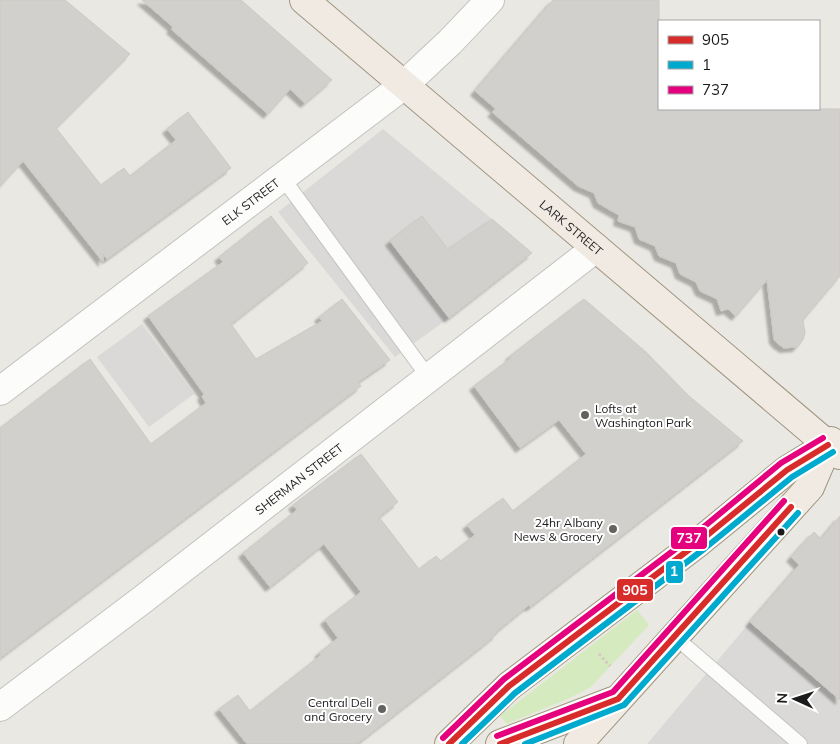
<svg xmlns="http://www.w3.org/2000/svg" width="840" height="744" font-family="Mulish,sans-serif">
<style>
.grass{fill:#d6eac0}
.parking{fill:#dad9d7}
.building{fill:#d2d0cc;stroke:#cdc9c4;filter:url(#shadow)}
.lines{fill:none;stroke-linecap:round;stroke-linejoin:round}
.lane-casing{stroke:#c2c2bf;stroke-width:16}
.street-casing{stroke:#c2c2bf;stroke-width:30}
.primary-casing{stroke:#a09580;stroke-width:30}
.path{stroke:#d6c6c3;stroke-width:3;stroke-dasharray:2.5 2.5;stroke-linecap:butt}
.lane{stroke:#fcfcfb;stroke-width:14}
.street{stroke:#fcfcfb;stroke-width:28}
.primary{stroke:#f0eae2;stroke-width:28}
.bus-1-casing{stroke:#fff;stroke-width:10}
.bus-2-casing{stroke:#fff;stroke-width:10}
.bus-3-casing{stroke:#fff;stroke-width:10}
.bus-1{stroke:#d72c2a;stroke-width:6}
.bus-2{stroke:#00a9ce;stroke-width:6}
.bus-3{stroke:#e5007d;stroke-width:6}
.poi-dot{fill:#636361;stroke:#fff;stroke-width:2}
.bus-dot{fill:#1b1b1b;stroke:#fff;stroke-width:2}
.labels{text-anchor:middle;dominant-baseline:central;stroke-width:4;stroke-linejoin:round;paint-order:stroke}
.street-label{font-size:12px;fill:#1b1b1b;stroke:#fff}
.poi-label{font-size:12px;fill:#1b1b1b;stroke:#fff;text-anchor:end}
.line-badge{stroke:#fff;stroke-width:2}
.badge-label{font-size:14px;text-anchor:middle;font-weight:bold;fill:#fff}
</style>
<defs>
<filter id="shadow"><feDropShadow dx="-4.5" dy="4.5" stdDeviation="1" flood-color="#0004"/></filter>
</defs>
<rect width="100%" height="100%" fill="#eae8e3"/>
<path class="grass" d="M637 610 649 625 591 687 570 698 507 724 500 716Z"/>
<path class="parking" d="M383 129 492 219 449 251 422 217 390 241 449 318 395 357 278 212Z
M142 324 194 394 149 427 97 357Z
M750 622 840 700V744H647Z"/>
<path class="building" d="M0 0H65L130 54 56 128 101 185 124 168 130 176 176 140 167 129 188 112 231 168 107 259 103 254V262L23 161 0 186Z
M142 0H241L332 80 305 103 290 89 268 114 171 29 173 27Z
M553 0H659V109H840V276L803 320 805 333 803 340 797 347 784 348 777 343 774 339 767 280 736 316 728 309 721 311 717 299 700 291 696 282 680 274 676 263 659 256 655 246 639 239 635 227 618 221 619 215 598 203 594 193 578 186 492 112 496 109 475 91Z
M271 216 308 263 231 324 256 359 322 321 319 317 342 299 390 360 358 382 361 386 0 658V428L90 359 151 444 206 403 202 396 204 394 148 316 223 262 219 257Z
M422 216 448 249 492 219 532 253 449 318 390 241Z
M584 299 646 352 689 396 743 441 530 607 529 605 496 632 497 634 481 647 357 744H247L219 709 238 695 250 711 321 655 319 653 338 638 325 620 361 592 324 544 270 587 243 553 297 510 293 505 361 454 398 502 379 517 419 569 436 556 441 561 475 535 467 525 503 498 513 511 586 454 559 420 520 448 474 386 511 358 510 356Z
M840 516V700L750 622 799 565 791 557 814 532 821 539Z"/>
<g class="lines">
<defs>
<path id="lane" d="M282 177 429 378
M675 637 800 744"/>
<g id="street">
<path id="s1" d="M0 391 404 85 450 42 490 0"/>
<path id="s2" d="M0 707 142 600 596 248"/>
</g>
<g id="primary">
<path id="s3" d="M304 0 840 455"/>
<path d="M449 744 509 686 699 542 787 470 828 445"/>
<path d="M500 744 613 701"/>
<path d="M578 744 810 487 828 445 831 441"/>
</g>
</defs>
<use href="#lane" class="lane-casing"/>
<use href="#street" class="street-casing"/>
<use href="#primary" class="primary-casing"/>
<path class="path" d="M599 654 610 666"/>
<use href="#lane" class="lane"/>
<use href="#street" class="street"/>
<use href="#primary" class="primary"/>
<defs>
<path id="bus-1" d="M449 744 509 686 699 542 787 470 828 445
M500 744 618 699 791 507"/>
<path id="bus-2" d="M462 744 515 693 704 549 792 477 833 452
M525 744 624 705 798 513"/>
<path id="bus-3" d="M497 736 613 692 784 501
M443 738 504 679 694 535 781 463 823 438"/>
</defs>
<use href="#bus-1" class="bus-1-casing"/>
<use href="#bus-2" class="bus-2-casing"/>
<use href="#bus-3" class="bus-3-casing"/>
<use href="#bus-1" class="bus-1"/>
<use href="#bus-2" class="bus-2"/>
<use href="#bus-3" class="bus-3"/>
</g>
<g class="poi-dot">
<circle cx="585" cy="415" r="5"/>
<circle cx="613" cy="529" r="5"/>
<circle cx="382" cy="709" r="5"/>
</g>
<circle class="bus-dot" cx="781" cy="532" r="4.5"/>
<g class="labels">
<g class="street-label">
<text stroke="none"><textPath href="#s1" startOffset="314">ELK STREET</textPath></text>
<text stroke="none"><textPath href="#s3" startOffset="351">LARK STREET</textPath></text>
<text stroke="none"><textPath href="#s2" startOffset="376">SHERMAN STREET</textPath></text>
</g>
<g class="poi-label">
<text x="595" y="408" text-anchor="start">Lofts at<tspan x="595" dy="14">Washington Park</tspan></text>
<text x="603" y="522">24hr Albany<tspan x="603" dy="14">News &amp; Grocery</tspan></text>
<text x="372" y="702">Central Deli<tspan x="372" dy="14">and Grocery</tspan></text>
</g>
</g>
<g class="line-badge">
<rect x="670" y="526" width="38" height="24" rx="5" fill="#e5007d"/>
<rect x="665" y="560" width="19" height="24" rx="5" fill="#00a9ce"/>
<rect x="616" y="578" width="38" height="24" rx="5" fill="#d72c2a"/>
</g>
<g class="badge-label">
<text x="689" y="543">737</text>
<text x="674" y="576">1</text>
<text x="635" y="595">905</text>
</g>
<rect x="658" y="20" width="162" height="90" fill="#ffffff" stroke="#a4a4a4"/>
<rect x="668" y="36" width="25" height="8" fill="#d72c2a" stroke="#a4a4a4"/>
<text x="702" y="45" font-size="15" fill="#1b1b1b">905</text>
<rect x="668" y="61" width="25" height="8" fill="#00a9ce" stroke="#a4a4a4"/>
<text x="702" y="70" font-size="15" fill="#1b1b1b">1</text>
<rect x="668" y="86" width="25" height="8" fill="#e5007d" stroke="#a4a4a4"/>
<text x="702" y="95" font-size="15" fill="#1b1b1b">737</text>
<g transform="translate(795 699) rotate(273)" stroke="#ffffff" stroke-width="4" paint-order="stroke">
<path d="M0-4L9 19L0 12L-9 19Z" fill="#1b1b1b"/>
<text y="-8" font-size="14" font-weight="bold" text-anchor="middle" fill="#1b1b1b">N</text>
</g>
</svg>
